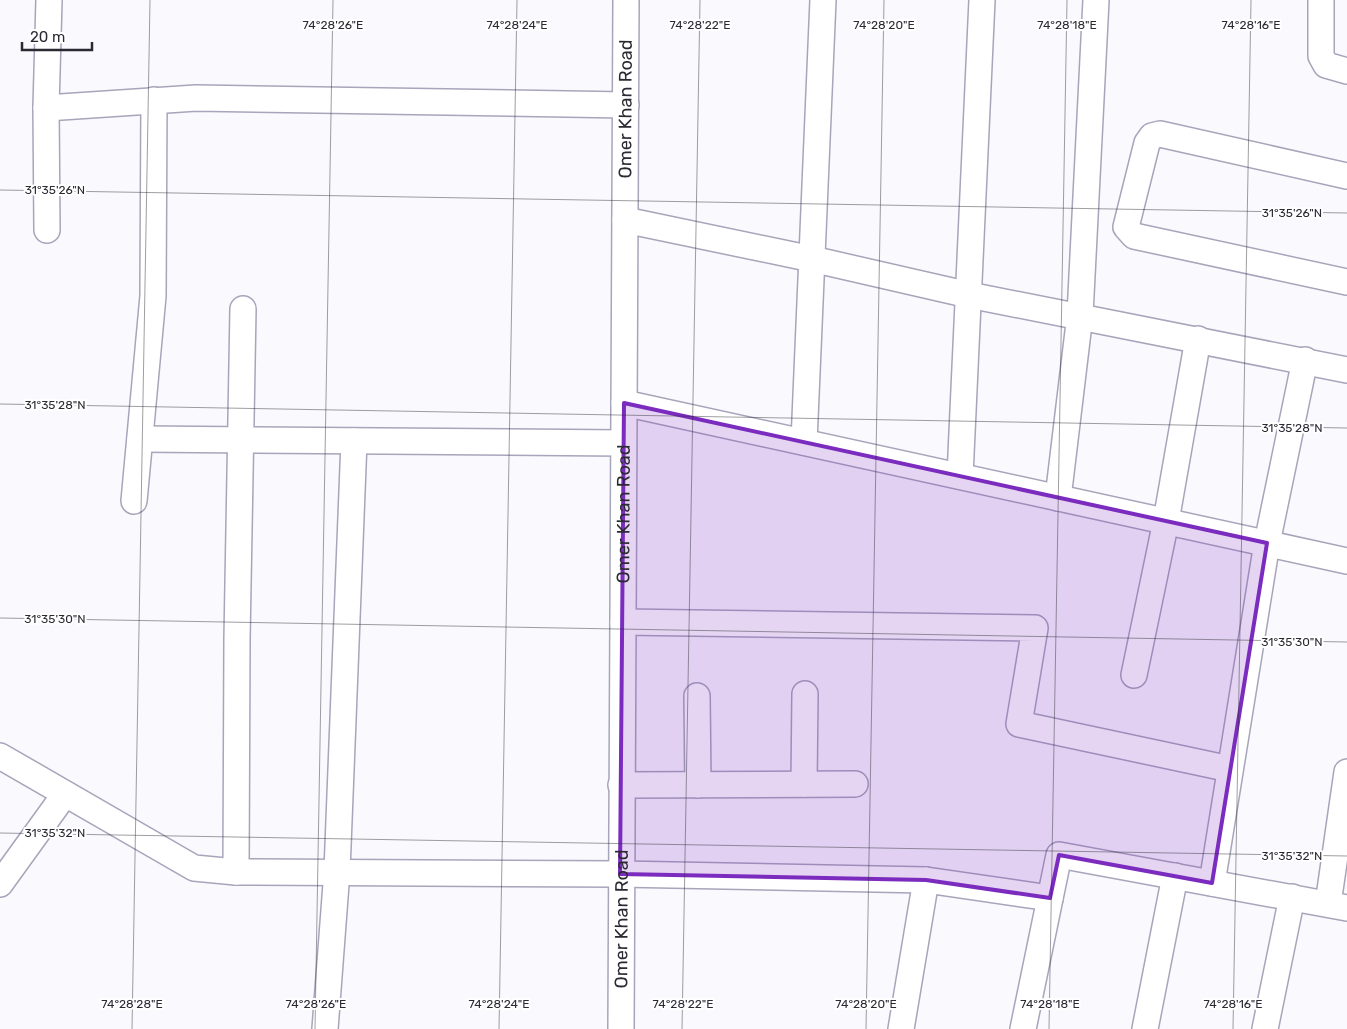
<svg xmlns="http://www.w3.org/2000/svg" width="1347" height="1029" font-family="Rubik,sans-serif">
<style>
.lines{fill:none;stroke-linecap:round;stroke-linejoin:round}
.minor-casing{stroke:#a7a5ba;stroke-width:28}
.minor{stroke:#fff;stroke-width:25}
.marked{fill:#7b2cbf;fill-opacity:0.2;stroke:#7b2cbf;stroke-width:4;stroke-linejoin:round}
.ticks{fill:none;stroke:#2b2a32;stroke-width:1;stroke-opacity:0.45}
.labels{text-anchor:middle;dominant-baseline:central;stroke-width:4;stroke-linejoin:round;paint-order:stroke}
.street-label{font-size:18px;fill:#2b2a32;stroke:#fff}
.ticks-label{font-size:12px;text-anchor:middle;fill:#2b2a32;stroke:#fff;stroke-width:4;stroke-linejoin:round;paint-order:stroke}
</style>
<rect width="100%" height="100%" fill="#faf9fe"/>
<g class="lines">
<defs>
<g id="minor">
<path d="M1321 0V56L1326 65 1347 71"/>
<path d="M46 108 196 98 626 105"/>
<path d="M1347 176 1160 134 1152 136 1147 143 1126 227 1134 236 1347 282"/>
<path d="M625 220 812 259 969 295 1347 370"/>
<path d="M47 230 46 108 49 0"/>
<path d="M624 403 1347 561"/>
<path d="M140 439 623 443"/>
<path d="M804 442 823 0"/>
<path d="M960 476 982 0"/>
<path d="M1058 498 1080 315 1096 0"/>
<path d="M134 501 153 296 154 100"/>
<path d="M623 622 1035 628 1019 724 1230 769"/>
<path d="M1134 675 1166 521 1198 339"/>
<path d="M697 696 698 785"/>
<path d="M0 756 194 868 236 872 620 874 926 880 1050 898"/>
<path d="M804 784 805 694"/>
<path d="M621 785 855 784"/>
<path d="M236 872 237 639 243 309"/>
<path d="M1212 883 1267 543 1305 360"/>
<path d="M0 884 65 794"/>
<path d="M1328 904 1347 772"/>
<path d="M325 1029 337 871 354 441"/>
<path id="s1" d="M621 1029 626 0"/>
<path d="M901 1029 926 880"/>
<path d="M1023 1029 1059 855 1347 908"/>
<path d="M1145 1029 1175 876"/>
<path d="M1265 1029 1292 897"/>
</g>
</defs>
<use href="#minor" class="minor-casing"/>
<use href="#minor" class="minor"/>
</g>
<path class="marked" d="M624 403 1267 543 1212 883 1059 855 1050 898 926 880 620 874Z"/>
<path class="ticks" d="M0 190 1347 213M0 404 1347 428M0 618 1347 642M0 833 1347 856M132 1029 150 0M315 1029 333 0M499 1029 517 0M682 1029 700 0M866 1029 884 0M1049 1029 1067 0M1233 1029 1251 0"/>
<g class="labels">
<g class="street-label">
<text stroke="none"><textPath href="#s1" startOffset="920">Omer Khan Road</textPath></text>
<text stroke="none"><textPath href="#s1" startOffset="515">Omer Khan Road</textPath></text>
<text stroke="none"><textPath href="#s1" startOffset="110">Omer Khan Road</textPath></text>
</g>
</g>
<g class="ticks-label">
<text x="333" y="29">74°28'26"E</text>
<text x="517" y="29">74°28'24"E</text>
<text x="700" y="29">74°28'22"E</text>
<text x="884" y="29">74°28'20"E</text>
<text x="1067" y="29">74°28'18"E</text>
<text x="1251" y="29">74°28'16"E</text>
<text x="55" y="194">31°35'26"N</text>
<text x="1292" y="217">31°35'26"N</text>
<text x="55" y="409">31°35'28"N</text>
<text x="1292" y="432">31°35'28"N</text>
<text x="55" y="623">31°35'30"N</text>
<text x="1292" y="646">31°35'30"N</text>
<text x="55" y="837">31°35'32"N</text>
<text x="1292" y="860">31°35'32"N</text>
<text x="132" y="1008">74°28'28"E</text>
<text x="316" y="1008">74°28'26"E</text>
<text x="499" y="1008">74°28'24"E</text>
<text x="683" y="1008">74°28'22"E</text>
<text x="866" y="1008">74°28'20"E</text>
<text x="1050" y="1008">74°28'18"E</text>
<text x="1233" y="1008">74°28'16"E</text>
</g>
<path d="M22 42v8h70v-8" fill="none" stroke="#2b2a32" stroke-width="2.5"/>
<text x="30" y="42" font-size="15" fill="#2b2a32" stroke="#ffffff" stroke-width="4" paint-order="stroke">20 m</text>
</svg>
